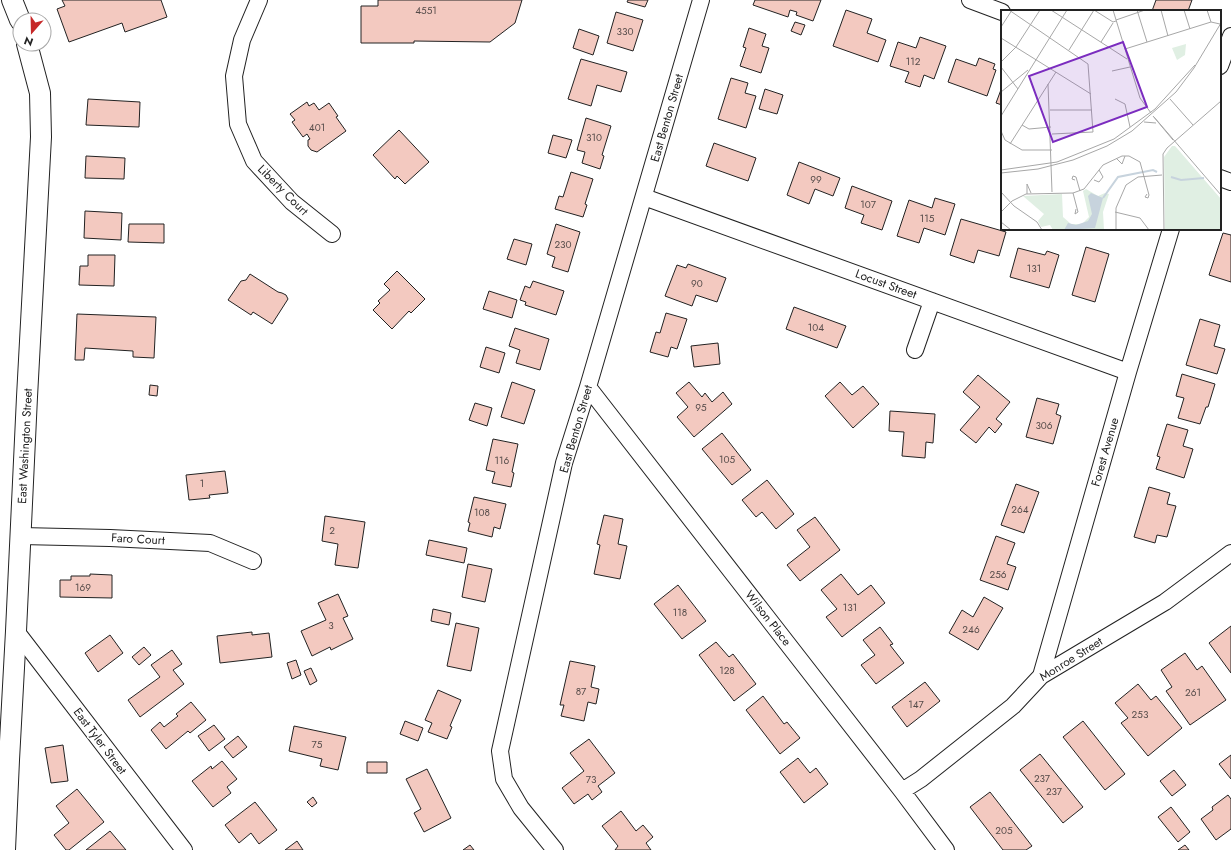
<svg xmlns="http://www.w3.org/2000/svg" width="1231" height="850" font-family="Jost,sans-serif">
<style>
.building{fill:#f3c9c0;stroke:#222}
.lines{fill:none;stroke-linecap:round;stroke-linejoin:round}
.minor-casing{stroke:#222;stroke-width:18}
.tertiary-casing{stroke:#222;stroke-width:22}
.minor{stroke:#fff;stroke-width:16}
.tertiary{stroke:#fff;stroke-width:20}
.labels{text-anchor:middle;dominant-baseline:central;stroke-width:3;stroke-linejoin:round;paint-order:stroke}
.number-label{font-size:10px;fill:#564c4a}
.street-label{font-size:12px;fill:#222;stroke:#fff}
.inset-river{fill:none;stroke:#c7d3dd;stroke-width:2}
.inset-road{fill:none;stroke:#a7a7a7;stroke-width:1}
.view{fill:#7b2cbf;fill-opacity:0.15;stroke:#7b2cbf;stroke-width:2}
.inset-edge{fill:none;stroke:#222;stroke-width:2}
</style>
<rect width="100%" height="100%" fill="#fff"/>
<path class="building" d="M62 0H161L167 17 125 32 122 23 69 42 57 9 65 6Z
M378 0H522L515 23 490 42 414 41V43H361V6H378Z
M628 0H648L645 7 627 2Z
M755 0H821L813 21 796 15 797 12 790 10 788 17 753 5Z
M1156 0H1192L1188 11H1152Z
M846 10 872 19 867 33 886 40 878 62 833 46Z
M616 12 643 20 633 51 607 43Z
M795 22 805 25 801 35 791 31Z
M749 28 766 34 762 46 769 48 761 73 740 66 746 48 743 47Z
M579 29 599 36 593 55 573 48Z
M920 37 946 46 934 79 924 75 920 87 905 82 909 72 890 66 898 42 916 48Z
M979 58 995 64 993 69 996 70 987 96 948 82 956 59 976 66Z
M581 59 627 72 621 92 597 85 591 106 568 99Z
M731 78 748 83 745 93 756 96 746 128 718 119Z
M1002 87V105L996 103Z
M765 89 783 95 777 114 759 109Z
M88 99 140 102 139 127 86 125Z
M307 102 309 106 314 103 319 110 329 103 338 116 336 117 346 131 317 152 311 150 308 146V140L310 139 307 134 303 137 292 122 295 120 290 114Z
M586 118 611 126 602 155 604 156 600 169 582 163 585 152 577 150Z
M399 130 429 162 405 184 397 176 395 179 373 155Z
M553 135 572 140 566 158 548 153Z
M714 143 756 158 748 181 706 166Z
M86 156 125 158 124 179 85 178Z
M799 162 840 178 833 196 815 189 809 204 787 195Z
M571 172 593 179 585 204 587 205 583 217 555 209 559 196 563 197Z
M852 186 892 201 882 230 861 223 864 215 845 208Z
M935 198 955 204 945 235 924 228 919 243 897 236 909 200 932 208Z
M85 211 122 213 121 240 84 238Z
M961 219 1006 232 999 256 978 250 974 263 950 255Z
M129 224H164V243L128 242Z
M556 224 580 232 568 272 552 267 555 257 547 254Z
M1223 233 1231 235V282L1209 275Z
M514 239 532 244 526 265 507 259Z
M1086 247 1109 254 1095 302 1072 295Z
M1018 248 1045 255 1047 251 1059 255 1049 288 1010 277Z
M88 255H115L114 286 79 285 80 266H88Z
M688 264 726 278 717 302 696 295 692 306 665 296 677 265 686 268Z
M397 271 425 299 411 313 409 311 392 329 373 310 380 303 378 301 390 290 384 284Z
M250 274 278 292 282 293 286 295 288 299 272 324 253 312 251 315 228 300 241 281 246 280Z
M533 281 564 291 556 315 525 305 526 302 520 300 525 286 530 288Z
M489 291 517 300 512 318 483 309Z
M794 307 846 326 837 348 786 329Z
M666 313 687 319 677 349 671 347 668 357 650 352 656 332 660 333Z
M77 314 156 317 154 358 133 357V351L85 348 84 360H75Z
M1200 319 1220 325 1214 346 1225 349 1217 374 1186 365Z
M515 328 549 339 540 370 516 363 520 350 509 346Z
M718 343 720 364 694 367 691 346Z
M486 347 505 353 499 373 480 367Z
M1182 374 1215 384 1208 407H1206L1200 424 1178 418 1184 398 1176 396Z
M978 375 1010 402 996 419 1002 424 995 433 989 427 976 443 960 430 980 407 963 392Z
M512 382 535 390 524 424 501 417Z
M689 382 702 397 705 393 712 402 723 392 732 404 694 437 677 417 688 407 676 393Z
M840 382 852 395 863 386 879 404 853 428 825 396Z
M150 385 158 386 157 396 149 395Z
M1037 398 1059 404 1056 414 1061 416 1053 444 1026 437Z
M475 403 492 408 487 426 469 420Z
M890 411 935 414 933 443 926 442 925 458 902 456 904 432 889 431Z
M1167 424 1188 430 1183 446 1193 449 1184 478 1156 469 1160 457 1157 456Z
M722 433 751 470 732 485 702 449Z
M493 439 518 444 512 472 514 473 511 487 492 483 495 472 486 470Z
M225 471 228 493 209 495 210 498 189 500 186 475Z
M767 480 794 514 776 529 762 512 756 517 742 500Z
M1016 484 1039 492 1024 533 1001 525Z
M1149 487 1170 493 1167 504 1176 506 1167 537 1157 535 1155 543 1134 537Z
M474 497 506 504 500 529 494 527 492 537 468 531 470 523 468 522Z
M604 515 623 519 618 544 627 546 620 579 594 574 600 545 597 544Z
M325 516 365 522 358 568 335 565 338 544 322 541Z
M815 517 840 550 800 581 787 565 810 547 797 530Z
M996 536 1015 543 1007 564 1016 567 1008 590 980 580Z
M429 540 467 548 464 563 426 555Z
M468 564 492 569 485 602 462 597Z
M90 574 112 575V598L60 597V580H71V576H90Z
M841 574 858 595 871 585 885 603 842 637 826 617 837 609 821 590Z
M678 585 706 621 682 639 654 604Z
M338 594 348 616 343 618 353 639 331 650 330 647 312 656 301 631 326 620 318 603Z
M984 597 1003 608 978 650 949 633 962 610 973 617Z
M433 609 451 613 449 625 431 621Z
M456 623 479 628 471 671 447 666Z
M1231 626V673L1209 643Z
M880 627 893 644 890 645 904 663 876 684 861 665 875 655 863 640Z
M252 632V635L269 633 272 657 220 663 217 636Z
M110 635 123 653 98 672 85 653Z
M716 642 729 657 733 654 756 684 734 701 699 655Z
M144 647 151 655 139 665 132 657Z
M172 650 182 664 173 670 184 684 140 717 128 700 160 677 151 665Z
M1185 653 1197 670 1202 666 1226 700 1190 725 1166 691 1172 687 1161 670Z
M296 660 301 675 292 679 287 663Z
M570 661 595 666 591 687 599 689 596 704 588 702 584 721 561 716 564 705H560Z
M311 668 317 681 310 685 304 671Z
M925 682 940 701 907 727 892 707Z
M1138 684 1151 700 1156 696 1182 728 1148 756 1121 723 1128 718 1115 703Z
M438 690 461 700 450 726 452 727 447 739 428 732 432 723 425 720Z
M763 696 784 724 787 722 800 738 780 754 746 710Z
M191 702 206 720 190 733 188 731 166 749 151 730 160 722 164 727 178 716 176 714Z
M405 721 423 728 418 741 400 734Z
M1083 721 1125 774 1105 790 1063 737Z
M214 725 225 739 209 751 198 736Z
M294 726 346 737 338 770 320 766 322 759 289 751Z
M238 736 247 747 233 758 224 747Z
M589 739 615 773 598 786 602 792 592 800 588 794 574 804 562 788 584 771 570 753Z
M63 745 68 781 51 783 45 748Z
M1040 754 1083 807 1063 823 1020 770Z
M1231 755V779L1219 764Z
M798 758 810 773 816 768 828 784 804 803 780 772Z
M222 761 237 779 227 787 231 793 213 807 192 781 211 766 212 769Z
M367 762H387V773H367Z
M427 769 451 818 424 832 414 813 421 809 406 779Z
M1174 770 1186 785 1172 796 1160 781Z
M77 789 104 822 69 850H66L54 835 69 823 56 806Z
M990 792 1032 846 1026 850H1003L970 807Z
M1228 795 1231 799V829L1216 840 1201 819 1213 810 1212 807Z
M313 797 317 803 312 807 307 802Z
M255 802 277 830 259 844 251 833 239 843 225 825Z
M1171 807 1190 832 1178 842 1158 817Z
M621 811 636 831 643 825 653 837 646 843 651 850H615L618 846 602 826Z
M110 831 126 850H86Z
M297 841 303 850H285Z
M470 845 474 850H463Z
M1185 845 1189 850H1178Z"/>
<g class="lines">
<defs>
<path id="minor" d="M259 0 242 40 234 76 238 124 254 161 292 202 332 234
M970 0 1002 12
M1220 66 1231 36
M1220 178 1231 182
M644 197 1128 372
M915 350 932 301
M588 387 902 791 946 850
M21 536 110 538 210 543 253 561
M16 631 184 850
M1041 676 1128 372 1171 229
M902 791 921 779 1013 706 1041 676 1165 602 1231 553
M555 850 521 808 504 779 500 751 564 463 588 387 701 0"/>
<path id="tertiary" d="M12 0 20 20
M5 850 9 760 16 631 27 397 41 137 40 93 27 44"/>
</defs>
<use href="#minor" class="minor-casing"/>
<use href="#tertiary" class="tertiary-casing"/>
<use href="#minor" class="minor"/>
<use href="#tertiary" class="tertiary"/>
</g>
<g class="labels">
<g class="number-label">
<text x="426" y="10">4551</text>
<text x="625" y="31">330</text>
<text x="913" y="61">112</text>
<text x="317" y="127">401</text>
<text x="594" y="137">310</text>
<text x="816" y="179">99</text>
<text x="868" y="204">107</text>
<text x="927" y="218">115</text>
<text x="563" y="244">230</text>
<text x="1034" y="268">131</text>
<text x="697" y="283">90</text>
<text x="816" y="327">104</text>
<text x="701" y="407">95</text>
<text x="1044" y="425">306</text>
<text x="727" y="459">105</text>
<text x="502" y="460">116</text>
<text x="202" y="483">1</text>
<text x="1020" y="509">264</text>
<text x="482" y="512">108</text>
<text x="332" y="530">2</text>
<text x="998" y="574">256</text>
<text x="83" y="587">169</text>
<text x="850" y="607">131</text>
<text x="680" y="612">118</text>
<text x="331" y="625">3</text>
<text x="971" y="629">246</text>
<text x="727" y="670">128</text>
<text x="581" y="691">87</text>
<text x="1193" y="692">261</text>
<text x="916" y="704">147</text>
<text x="1140" y="714">253</text>
<text x="317" y="744">75</text>
<text x="1042" y="778">237</text>
<text x="591" y="779">73</text>
<text x="1054" y="791">237</text>
<text x="1004" y="830">205</text>
</g>
<g class="street-label">
<text transform="translate(667 118) rotate(-74)">East Benton Street</text>
<text transform="translate(283 190) rotate(45)">Liberty Court</text>
<text transform="translate(886 284) rotate(20)">Locust Street</text>
<text transform="translate(576 429) rotate(-74)">East Benton Street</text>
<text transform="translate(25 446) rotate(-87)">East Washington Street</text>
<text transform="translate(1105 452) rotate(-74)">Forest Avenue</text>
<text transform="translate(138 539) rotate(3)">Faro Court</text>
<text transform="translate(768 618) rotate(52)">Wilson Place</text>
<text transform="translate(1071 659) rotate(-32)">Monroe Street</text>
<text transform="translate(100 741) rotate(53)">East Tyler Street</text>
</g>
</g>
<g transform="translate(1001 10)">
<rect width="220" height="220" fill="#fff"/>
<path d="M185 34 184 45 176 50 171 38ZM171 136H174L220 189V220H164L163 147ZM85 179 97 186 104 183 108 184 102 202 103 220H52L49 215 40 217 37 211 43 204 22 186 61 184 62 207 70 214H81L88 207 82 181Z" fill="#e0efe3"/>
<path d="M90 183 102 188 94 218 63 220 67 213 75 215 87 211 91 204 87 186Z" fill="#c7d3dd"/>
<path class="inset-river" d="M170 167 180 170 203 168M102 188 117 167 152 160 156 162"/>
<path class="inset-road" d="M8 0 87 54 92 122 51 124M50 0 126 49M93 0 112 12 115 11M112 0 139 88 150 103M136 0 146 32M160 0 167 26M183 0 189 19M206 0 210 12M115 10 144 0M0 17 11 0M0 28 90 84M100 32 112 13M124 39 210 12 219 14M68 40 93 0M0 52 15 37 39 0M0 57 17 79M111 61 129 57M47 74 51 182M0 82 27 60M114 89 124 94 129 117M169 89 192 115M49 100H91M0 106 66 0M152 106 172 130M153 107 220 185M143 112 155 113M21 115 28 119 50 117M0 121 4 130 21 140H51M9 134 55 62M115 148 121 154 124 146M0 160 56 152 113 129 154 99 194 55M0 163 37 159 72 150 106 136 131 121 175 82 193 58 220 13M74 170 71 169 72 166 75 167 79 181M93 170 98 172 102 167 98 160M0 182 13 196 36 212 41 220M72 183 77 202 74 204 75 199M26 184V174L30 183M0 202 11 191 25 184 72 183 83 179 102 155 121 146H128L139 152 148 185 147 188 144 187 146 184M114 202 139 208 148 220M0 212 10 220M115 220V198L125 175 137 167 161 165M163 220 162 144 166 138 220 91"/>
<path class="view" d="M122 32 146 97 52 132 28 66Z"/>
<rect width="220" height="220" class="inset-edge"/>
</g>
<g transform="translate(32 32) rotate(200)"><circle r="19" fill="#ffffff" stroke="#a7a7a7"/>
<path d="M0-3L7 15L0 10L-7 15Z" fill="#c62828"/>
<text y="-6" font-size="11" font-weight="bold" text-anchor="middle" fill="#222222">N</text>
</g>
</svg>
